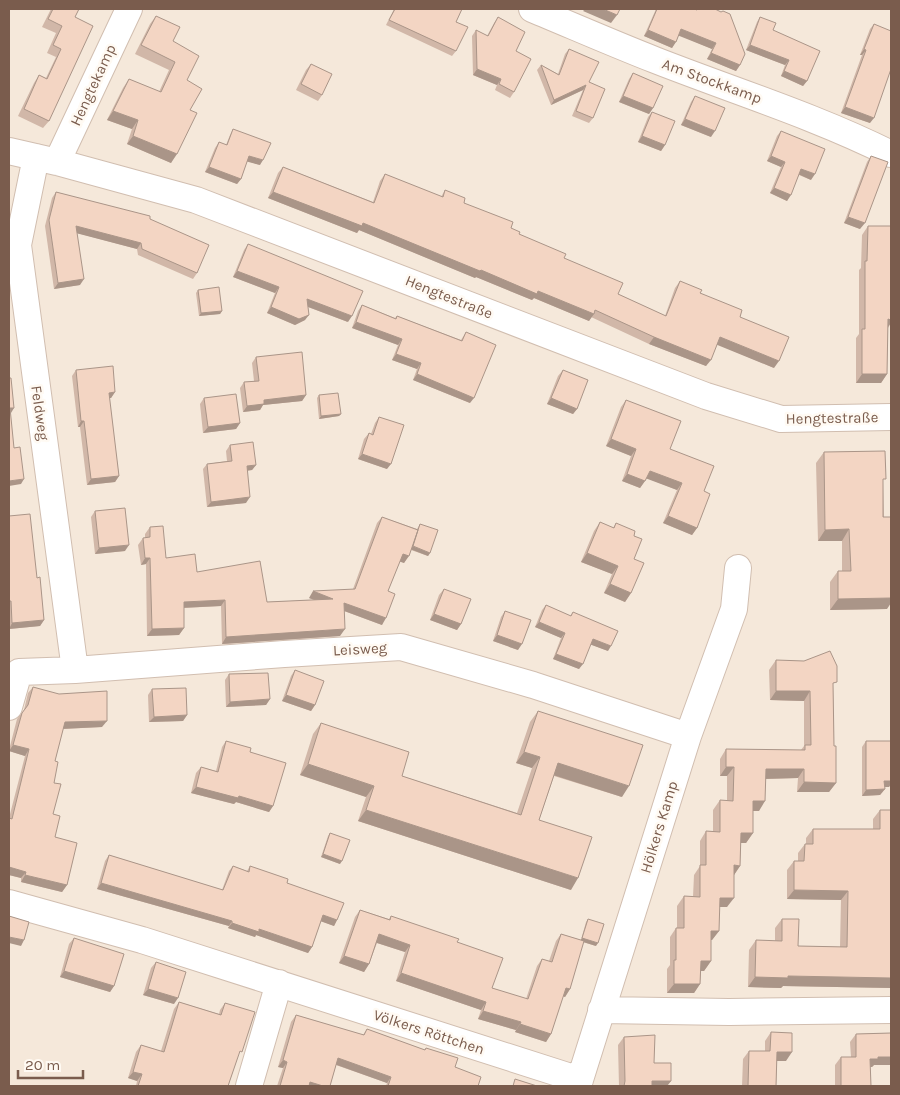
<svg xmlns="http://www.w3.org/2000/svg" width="900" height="1095" font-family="Karla,sans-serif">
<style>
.residential{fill:#f5e8da}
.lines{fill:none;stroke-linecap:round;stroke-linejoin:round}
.minor-casing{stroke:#d1beb0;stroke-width:28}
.minor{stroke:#fff;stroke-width:26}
.wall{fill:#d1b7a8}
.shaded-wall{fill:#aa9588}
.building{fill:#f3d5c3;stroke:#aa9588}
.labels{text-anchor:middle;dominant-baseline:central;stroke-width:5;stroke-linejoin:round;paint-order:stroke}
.street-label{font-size:15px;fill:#7a5c4d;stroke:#fffaf3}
</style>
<rect width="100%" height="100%" fill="#fdf6ec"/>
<path class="residential" d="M9 9H891V1086H9Z"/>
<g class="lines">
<defs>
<path id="minor" d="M532 9C573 26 614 44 655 60 734 91 815 116 891 154
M9 151 57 162 196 200 706 396 781 419 891 417
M36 157 18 245 75 670
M57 162 129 9
M9 707 19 672 75 670 284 654 401 647 533 685 688 736
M9 903 142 940 580 1080
M601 1010 729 1012 891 1010
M249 1086 279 983
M578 1086 688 736 734 609 738 568"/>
</defs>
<use href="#minor" class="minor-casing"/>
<use href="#minor" class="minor"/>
</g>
<path class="wall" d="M51 9H79L75 17 49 121 43 128 18 116 34 83 39 75 46 78 56 57 47 53 56 33 42 27Z
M394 9H462L456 22V51L452 56 386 25Z
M656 9H694L696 10 697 9H715L740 65 736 71 707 59 712 49 679 35 672 48 644 36Z
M156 16 173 41 187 80 190 110 171 163 127 144 132 129 107 120 123 88 129 79 159 92 169 70 135 54 150 24Z
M498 17 516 51 514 92 510 98 495 90 497 85 473 75 472 36 476 30 487 36 494 23Z
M760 17 773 30 807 81 803 86 781 76 785 65 746 50 757 22Z
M874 24 870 123 841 113 862 55H860L870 29Z
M569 49 589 82 593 118 589 123 572 116 583 90 551 105 537 70 541 65 558 74 565 54Z
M311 64 322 95 318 101 296 90 306 70Z
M633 73 653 108 649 114 619 102 629 79Z
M695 96 711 137 681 125 691 102Z
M652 112 665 145 661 151 638 142 648 117Z
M233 129 260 165 247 161 241 179 237 184 205 172 215 148 219 142 226 145 230 135Z
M781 131 811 180 799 175 787 201 770 193 781 167 767 161 777 136Z
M871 156 860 229 844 223 867 162Z
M283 167 373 202 380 181 385 174 441 197 445 190 464 203 511 228 519 234 564 258 618 294 665 316 675 288 680 281 740 317 774 368 717 344 706 366 649 344 591 317 589 321 534 298 532 300 476 277 475 278 359 230 357 233 268 198 278 173Z
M56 192 150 219 197 273 193 279 138 255 137 249 77 233 80 285 54 289 45 226 52 198Z
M868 226 891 323 888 328 887 374 881 383H856V338L859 334V270L861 268 862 235Z
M248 244 348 322 308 307 305 320 295 325 267 313 275 293 233 277 244 250Z
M198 290 222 311 220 314 199 316 196 293Z
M362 305 395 318 397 316 461 340 466 332 470 403 413 380 417 369 392 360 398 345 352 328 358 311Z
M256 357 306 395 302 401 263 405 260 410 243 412 240 388 244 382 254 381 252 363Z
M76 370 115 392 111 398H109L119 476 115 482 87 485 80 427H78L72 376Z
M563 370 577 409 573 414 547 404 558 376Z
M319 395 341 414 339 416 319 419 317 398Z
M204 398 240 423 236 429 203 433 200 404Z
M626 400 670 449 704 491 697 528 692 535 663 523 677 490 647 478 640 488 622 481 631 456 606 446 621 407Z
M379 417 387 469 358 459 364 439 369 433 371 434 375 423Z
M230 445 256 465 252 470 247 471 246 503 207 507 203 469 207 464 227 461 226 451Z
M824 452 883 483 887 609 830 610V582L838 571H842V541H818L816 463Z
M95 511 125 551 95 554 91 517Z
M9 516 37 578 44 620 40 626 9 629Z
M382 517 417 529 420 524 430 553 428 556 411 550 404 563 400 561 388 591 382 625 344 611 340 636 222 644 221 606 184 608V628L179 635 147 636 146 564 141 565 138 545 143 538H145V534L150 527 166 558 197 572 267 602 314 600 309 598 353 589 377 523Z
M600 522 613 528 616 523 634 536V559L631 593 625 602 604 593 612 574 581 562 594 531Z
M444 589 461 624 457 630 430 620 439 595Z
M546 605 570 616 573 612 608 651 590 644 579 669 553 659 561 638 535 627 542 610Z
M505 611 518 650 493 641 501 617Z
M776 660 833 686 834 746 836 783 829 792H797L798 778 765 779 759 811H753V833L746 843H741L740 866 734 875 727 907H719V931L712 940H711V961L704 971H701L700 984 694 993H667V969L670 965V937L676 928H677V906L684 896 693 897 694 875 700 866V841L706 831H713V810L720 800 727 801V776H720V759L726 749 801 750 804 746V701L770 700 769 670Z
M295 670 315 705 311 711 282 701 291 676Z
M229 674 270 699 266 705 226 707 225 680Z
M33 687 102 727 63 729 55 761 53 814 55 837 67 885 62 892 21 882V878L9 875V818L25 756 9 751V750L17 719 24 710 28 693Z
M152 689 187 715 183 721 149 722 148 695Z
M538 711 622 797 554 776 539 820 571 890 358 821 366 797 300 775 313 734 321 723 402 776 517 813 532 768 516 763 530 722Z
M226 741 250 752 273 806 269 812 236 802 234 804 191 793 196 773 201 767 216 771 222 747Z
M866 741H891V784L889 787H884L885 789 880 795 862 796V747Z
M880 810H891V988L783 986 781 988 748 987 749 950 756 940 775 941V928L782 919 798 946 840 947 841 900 787 899V870L794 861H798V853L805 844H806V838L813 829H873V819Z
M330 833 340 864 321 857 328 836Z
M109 855 222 890 229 871 233 866 247 871 250 866 287 883 337 920 334 926 321 921 312 947 308 953 256 935 255 937 228 928 229 926 97 889 105 861Z
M360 910 389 919 391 916 457 942 492 988 526 999 537 966 542 959 549 961 556 941 561 934 581 940 586 922 588 919 596 946 583 942 570 989 565 997 563 996 551 1034 546 1042 515 1032 516 1030 478 1019 481 1010 396 981 405 952 377 943 369 964 364 972 339 963 355 917Z
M74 938 114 986 110 992 60 977 69 944Z
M156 962 174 1004 143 995 151 968Z
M179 1002 219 1014 220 1010 225 1003 237 1059 228 1086H136L137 1081 128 1078 136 1052 141 1045 161 1051 174 1009Z
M296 1015 363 1035 367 1029 424 1050 426 1048 455 1067 478 1086H386L387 1083 336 1065 330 1086H277L283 1068 278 1067 291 1022Z
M771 1032 786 1061H777L776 1086H742L743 1059 749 1051H765V1041Z
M891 1033V1065H874L872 1067H870L871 1086H835V1065L841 1057H851L850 1042 856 1034Z
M624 1037 654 1063 671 1081 667 1086H619L618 1045Z"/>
<path class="shaded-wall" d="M585 9H603L617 15 611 23 583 11Z
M681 29 716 43 712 49 677 35Z
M648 30 676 42 672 48 644 36Z
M750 45 789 60 785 65 746 50Z
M864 49 866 50 862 55H860Z
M711 53 740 65 736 71 707 59Z
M477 69 501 79 497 85 473 75Z
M784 71 807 81 803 86 781 76Z
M586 85 583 90 551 105 554 100Z
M623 96 653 108 649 114 619 102Z
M845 107 874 118 870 123 841 113Z
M113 111 138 120 132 129 107 120Z
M685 119 715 131 711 137 681 125Z
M133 136 177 154 171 163 127 144Z
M642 136 665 145 661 151 638 142Z
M249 156 263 160 260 165 245 161Z
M771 156 785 162 781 167 767 161Z
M209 167 241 179 237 184 205 172Z
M801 169 815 174 811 180 798 174Z
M774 188 791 195 787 201 770 193Z
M273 192 363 223 481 270 538 291 594 314 589 321 534 298 532 300 476 277 475 278 359 230 357 233 268 198Z
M848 217 865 223 860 229 844 223Z
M76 226 141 243 137 249 72 232Z
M237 271 279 287 275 293 233 277Z
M84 279 80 285 54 289 58 283Z
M307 299 352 316 348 322 303 305Z
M271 307 309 315 305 320 295 325 267 313Z
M222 311 220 314 199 316 201 313Z
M888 319 891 320V323L887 328Z
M356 322 402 339 398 345 352 328Z
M654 337 711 360 706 366 649 344Z
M720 337 779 361 774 368 715 344Z
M396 354 421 363 417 369 392 360Z
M417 374 474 398 470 403 413 380Z
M862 374H887L881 383H856Z
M115 392 111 398H105L109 393Z
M306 395 302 401 263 405 260 410 243 412 247 406 264 400Z
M551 398 577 409 573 414 547 404Z
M10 408H14L11 413H9Z
M341 414 339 416 319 419 321 416Z
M81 421H84L80 427H78Z
M240 423 236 429 203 433 208 427Z
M611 439 636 449 631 456 606 446Z
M362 454 391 464 387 469 358 459Z
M256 465 252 470 242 471 247 466Z
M650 471 682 483 677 490 645 478Z
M627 474 645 481 640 488 622 481Z
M119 476 115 482 87 485 91 479Z
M24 479 21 484 9 486V481Z
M250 497 246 503 207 507 211 502Z
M668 516 697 528 692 535 663 523Z
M849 529 842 541H818L825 530Z
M129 545 125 551 95 554 99 548Z
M412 546 430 553 428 556 410 549Z
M587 553 618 566 612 574 581 562Z
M403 554 409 556 404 563 398 561Z
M145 558H150L146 564 141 565Z
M610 584 631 593 625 602 604 593Z
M313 591 333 599 329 605 309 598Z
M891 598V603L887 609 830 610 838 599Z
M225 600 221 606 179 608 184 602Z
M344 603 386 618 382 625 339 609Z
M434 614 461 624 457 630 430 620Z
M44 620 40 626 9 629 12 623Z
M539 622 565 633 561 638 535 627Z
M184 628 179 635 147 636 152 629Z
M345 629 340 636 222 644 226 637Z
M497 635 522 644 518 650 493 641Z
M593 639 611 646 608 651 589 644Z
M556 654 583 664 579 669 553 659Z
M776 691H810L804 701 770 700Z
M286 695 315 705 311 711 282 701Z
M270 699 266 705 226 707 230 702Z
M187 715 183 721 149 722 154 717Z
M107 721 102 727 60 729 65 722Z
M13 745 29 749 25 756 9 751Z
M524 752 540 757 532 768 516 763Z
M558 763 629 786 622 797 550 774Z
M308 764 374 786 366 797 300 775Z
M726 767H734L727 776H720Z
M766 769H804L798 778 759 779Z
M884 781H891V784L889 787H880Z
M804 782 836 783 829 792H797Z
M196 787 239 796 273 806 269 812 236 802 234 804 191 793Z
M885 789 880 795 862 796 866 790Z
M753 801H765L759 811H747Z
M366 810 578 878 571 890 358 821Z
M741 833H753L746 843H734Z
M323 854 342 861 340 864 321 857Z
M734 865 740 866 734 875Z
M9 867 26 872 21 878 9 875Z
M25 875 67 885 62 892 21 882Z
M101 883 232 921 229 926 97 889Z
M794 890 848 891 841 900 787 899Z
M720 898H734L727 907H713Z
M323 915 337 920 334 926 320 921Z
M232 923 259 929 312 947 308 953 256 935 255 937 228 928Z
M711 931H719L712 940H705Z
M379 934 410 945 405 952 374 942Z
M9 937 24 940 21 946 9 943Z
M582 938 598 943 596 946 580 941Z
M344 956 369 964 364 972 339 963Z
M701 961H711L704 971H694Z
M64 971 114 986 110 992 60 977Z
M401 973 486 1002 481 1010 396 981Z
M788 976 891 978V988L783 986 781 988 748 987 755 977Z
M674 984H700L694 993H667Z
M566 988 570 989 565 997 560 995Z
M148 989 178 998 174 1004 143 995Z
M483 1011 521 1022 516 1030 478 1019Z
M520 1024 551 1034 546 1042 515 1032Z
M777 1052H792L786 1061H771Z
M878 1057H891V1065H874L872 1067H865L870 1059Z
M338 1058 391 1077 387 1083 334 1064Z
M283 1060 287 1062 283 1068 278 1067Z
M133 1072 142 1074 137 1081 128 1078Z
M652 1081H671L667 1086H648Z
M310 1082 323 1086H308Z"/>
<path class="building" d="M53 9H79L75 17 93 26 49 121 24 109 39 75 47 79 61 49 53 45 62 26 48 19Z
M395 9H462L456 22 468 27 456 51 389 20Z
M603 9H620L617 15Z
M657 9H694L697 10 698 9H715L721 12 723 11 730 14 745 54 740 65 711 53 716 43 681 29 676 42 648 30Z
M156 16 180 27 173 41 199 56 187 80 202 89 190 110 197 113 177 154 133 136 138 120 113 111 129 79 161 92 175 62 141 45Z
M498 17 525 32 516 51 531 59 514 92 499 84 501 79 477 69 476 30 488 36Z
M760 17 776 23 773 30 820 51 807 81 784 71 789 60 750 45Z
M874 24 891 31V69L874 118 845 107 866 50 864 49Z
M569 49 599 62 589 82 605 89 593 118 576 111 586 85 554 100 541 65 559 75Z
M311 64 332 74 322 95 301 84Z
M633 73 663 86 653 108 623 96Z
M695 96 725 108 715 131 685 119Z
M652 112 675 121 665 145 642 136Z
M233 129 271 143 263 160 249 156 241 179 209 167 219 142 227 145Z
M781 131 825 149 815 174 801 169 791 195 774 188 785 162 771 156Z
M871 156 888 162 865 223 848 217Z
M283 167 374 203 385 174 443 197 445 190 465 198 464 203 513 222 511 228 520 232 519 234 566 254 564 258 623 283 618 294 666 316 680 281 702 290 700 293 742 310 740 317 789 337 779 361 720 337 711 360 654 337 595 310 594 314 538 291 537 294 481 270 480 271 363 223 362 226 273 192Z
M56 192 150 216V219L209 245 197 273 142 249 141 243 76 226 84 279 58 283 49 220Z
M868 226H891V320L888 319 887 374H862V329H865V261H867Z
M248 244 363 291 352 316 307 299 309 315 299 319 271 307 279 287 237 271Z
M219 287 222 311 201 313 198 290Z
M362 305 396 319 397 316 462 341 466 332 496 345 474 398 417 374 421 363 396 354 402 339 356 322Z
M302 352 306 395 264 400V404L247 406 244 382 259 381 256 357Z
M113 366 115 392 109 393 119 476 91 479 84 421H81L76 370Z
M563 370 588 380 577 409 551 398Z
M9 378H11L14 408H10L14 448 20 447 24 479 9 481Z
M338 393 341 414 321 416 319 395Z
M236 394 240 423 208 427 204 398Z
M626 400 681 421 670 449 714 466 704 491 710 494 697 528 668 516 682 483 650 471 645 481 627 474 636 449 611 439Z
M379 417 404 425 391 464 362 454 369 433 373 435Z
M253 442 256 465 247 466 250 497 211 502 207 464 232 461 230 445Z
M885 451 886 479H883V517H891V598L838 599V571H851L849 529 825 530 824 452Z
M125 508 129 545 99 548 95 511Z
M30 514 37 578 40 577 44 620 12 623 11 601H9V516Z
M382 517 418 530 409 556 403 554 388 591 395 594 386 618 344 603 345 629 226 637 225 600 184 602V628L152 629 150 558H145L143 538 150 537V527L163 526 166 558 195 554 197 572 260 561 267 602 333 599 313 591 355 589Z
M600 522 614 528 616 523 635 531 634 536 642 539 634 559 644 563 631 593 610 584 618 566 587 553Z
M420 524 438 530 430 553 413 546 418 530Z
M444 589 471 599 461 624 434 614Z
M546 605 571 616 573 612 618 631 611 646 593 639 583 664 556 654 565 633 539 622Z
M505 611 531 620 522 644 497 635Z
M830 651 837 666V682L833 683 834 746H836V783L804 782V769H766L765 801H753V833H741L740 866 734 865V898H720L719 931H711V961H701L700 984H674V960H676V928H684V896L700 897V865H706V831L720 832V800L733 801 734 767H726V749L805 750V745H811L810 691H776V660L804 661Z
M295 670 324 681 315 705 286 695Z
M268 673 270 699 230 702 229 674Z
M33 687 59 694 107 691V721L65 722 55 761 58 762 54 783 61 784 53 814 60 816 55 837 77 843 67 885 25 875 26 872 9 867V818L12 819 29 749 13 745 22 713 28 705Z
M186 688 187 715 154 717 152 689Z
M538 711 643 745 629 786 558 763 539 820 592 837 578 878 366 810 374 786 308 764 321 723 409 752 402 776 521 815 540 757 524 752Z
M226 741 251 748 250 752 286 763 273 806 239 796 238 798 196 787 201 767 218 772Z
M866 741H891V781H884L885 789 866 790Z
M880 810H891V978L788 976V978L755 977 756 940 782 941V919H799L798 946 847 947 848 891 794 890V861H804L805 844H813V829H880Z
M330 833 350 840 342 861 323 854Z
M109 855 223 890 233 866 249 872 250 866 288 879 287 883 344 903 337 920 323 915 312 947 259 929V932L232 923V921L101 883Z
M360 910 390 920 391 916 459 939 457 942 503 958 492 988 528 999 542 959 552 962 561 934 584 941 570 989 566 988 551 1034 520 1024 521 1022 483 1011 486 1002 401 973 410 945 379 934 369 964 344 956Z
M9 916 29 922 24 940 9 937Z
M588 919 604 924 598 943 582 938Z
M74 938 124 954 114 986 64 971Z
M156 962 186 972 178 998 148 989Z
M179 1002 221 1015 225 1003 255 1012 242 1052 240 1051 228 1086H138L142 1074 133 1072 141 1045 164 1052Z
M296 1015 364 1035 367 1029 425 1050 426 1048 458 1058 455 1067 481 1077 478 1086H388L391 1077 338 1058 330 1086H323L310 1082 309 1086H280L287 1062 283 1060Z
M771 1032 792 1033V1052H777L776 1086H748L749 1051H770Z
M891 1033V1057H878V1059H870L871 1086H841V1057H856V1034Z
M655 1035 654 1063H671V1081H652V1086H624L625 1081 624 1037Z
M515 1079 537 1086H513Z"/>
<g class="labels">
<g class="street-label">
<text transform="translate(712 81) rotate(20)">Am Stockkamp</text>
<text transform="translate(93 85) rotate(-65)">Hengtekamp</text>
<text transform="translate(449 297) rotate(22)">Hengtestraße</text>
<text transform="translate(40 413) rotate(82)">Feldweg</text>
<text transform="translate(832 418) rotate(-1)">Hengtestraße</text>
<text transform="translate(360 649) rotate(-3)">Leisweg</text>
<text transform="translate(659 827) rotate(-73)">Hölkers Kamp</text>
<text transform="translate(429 1032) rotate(18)">Völkers Röttchen</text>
</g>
</g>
<rect width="900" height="1095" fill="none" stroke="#7a5c4d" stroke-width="20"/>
<path d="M18 1070v8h65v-8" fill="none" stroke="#7a5c4d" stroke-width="2.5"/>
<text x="25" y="1070" font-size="15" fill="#7a5c4d" stroke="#fffaf3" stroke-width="4" paint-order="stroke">20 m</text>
</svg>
